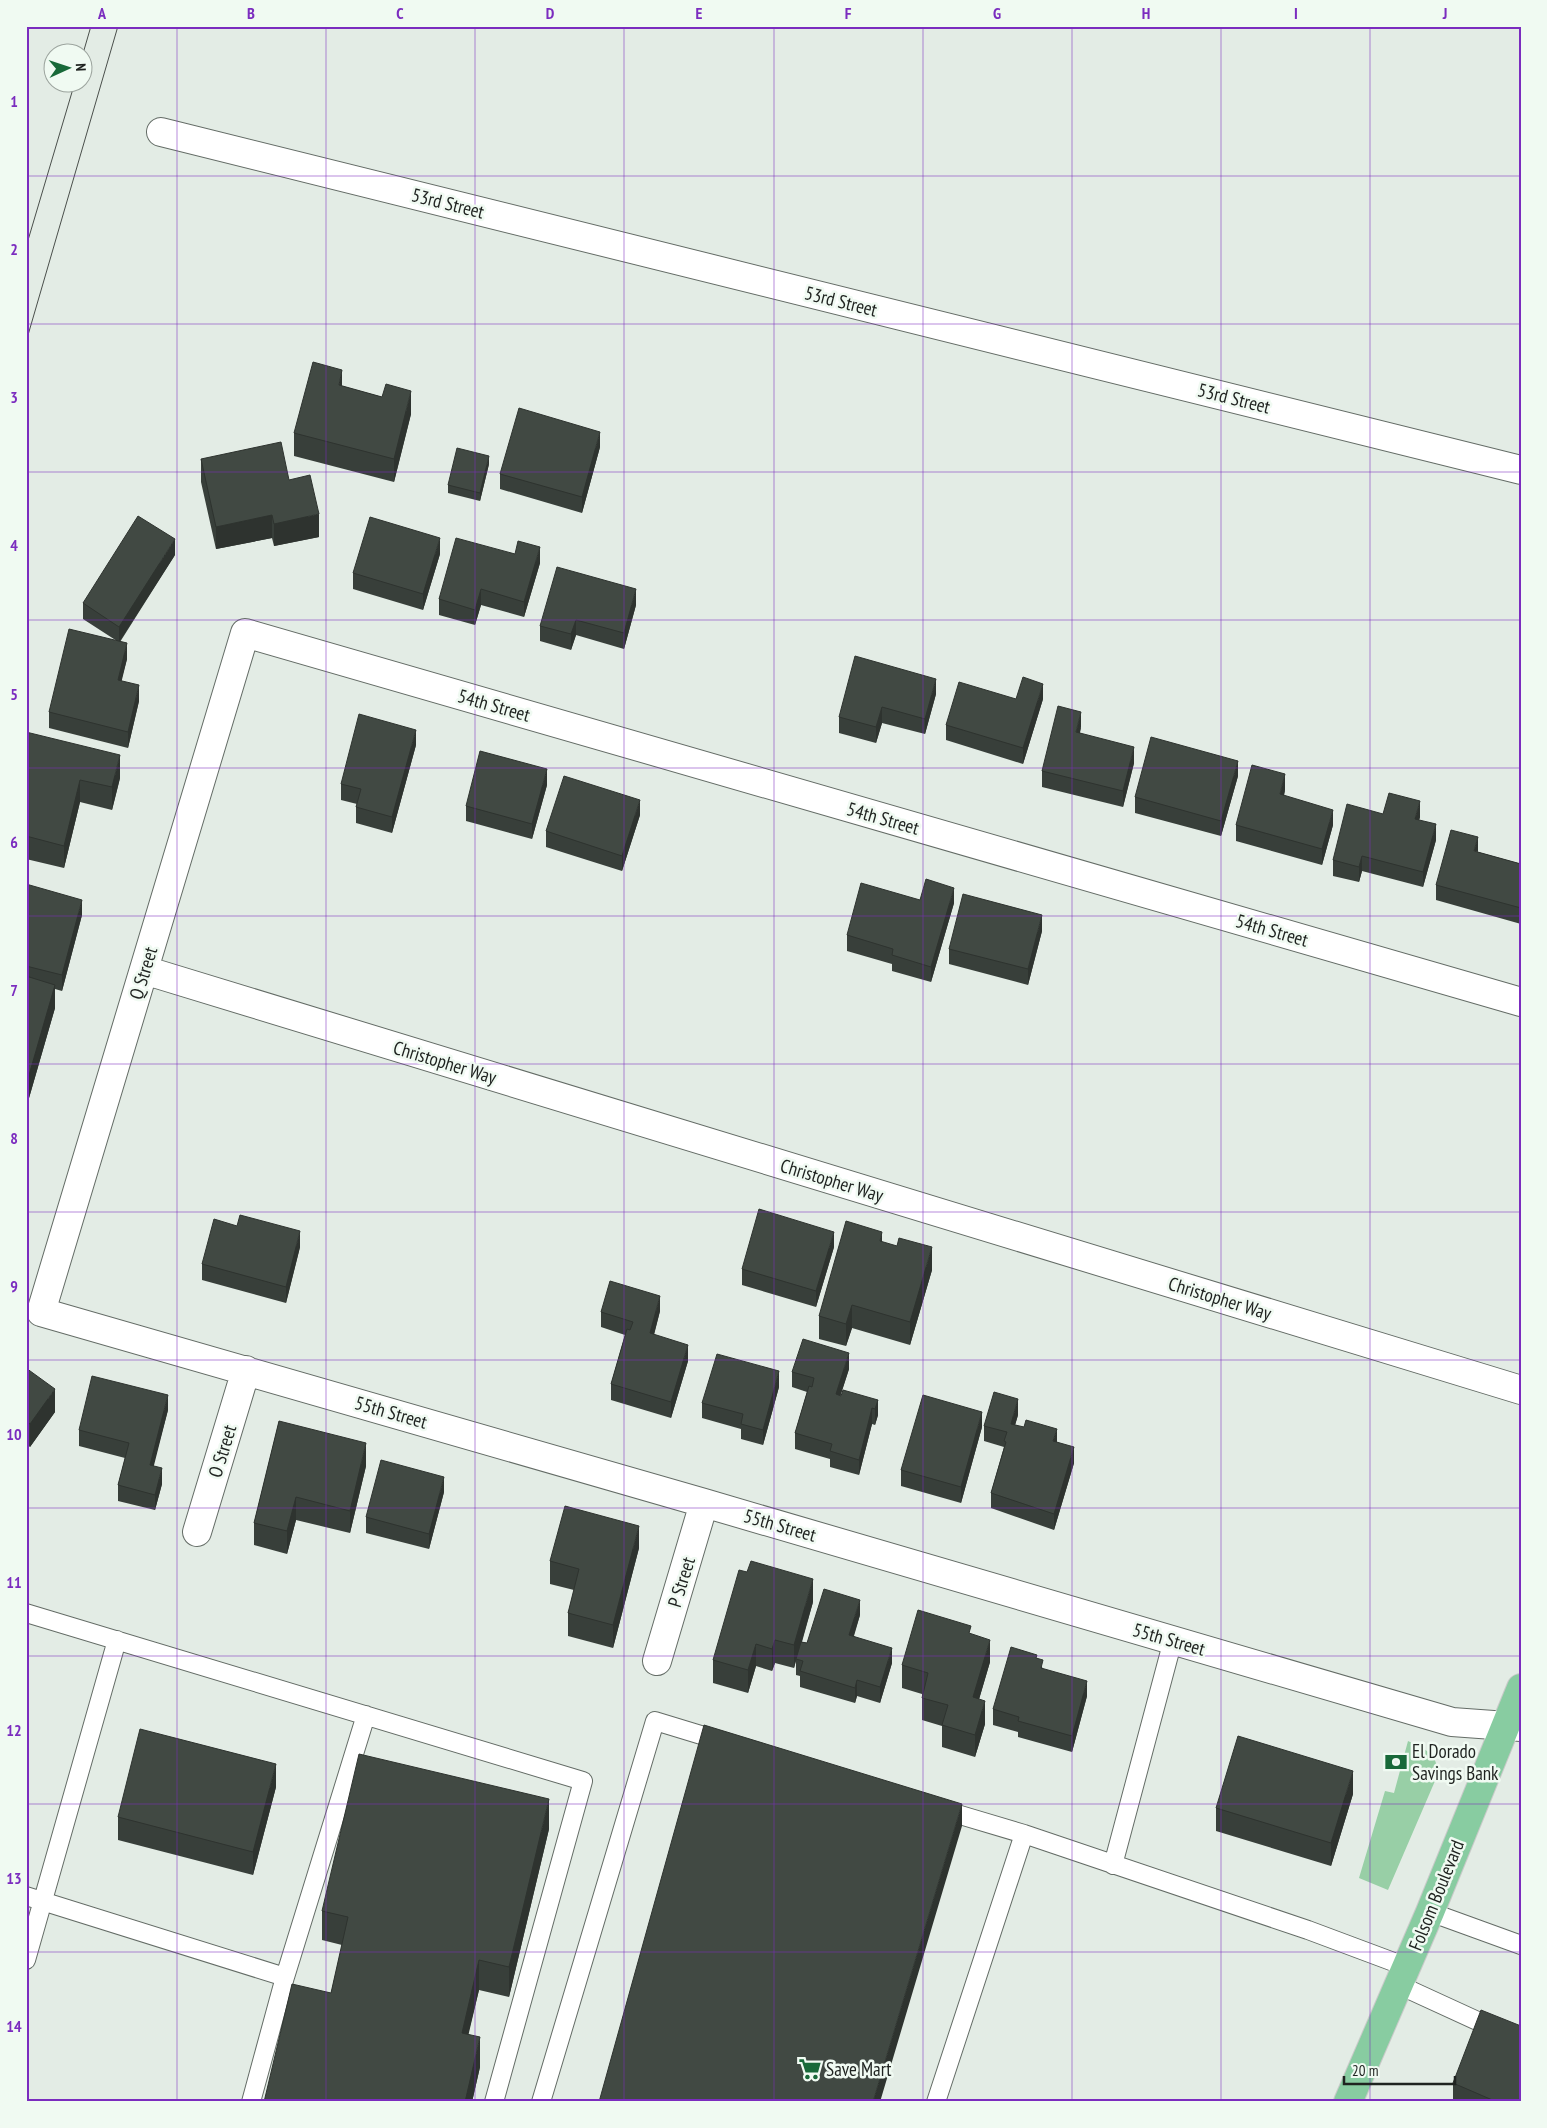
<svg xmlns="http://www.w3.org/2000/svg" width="1547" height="2128" font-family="'PT Sans Narrow',sans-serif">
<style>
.green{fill:#98cfa6}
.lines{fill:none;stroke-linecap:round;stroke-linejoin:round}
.lane-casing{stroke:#646c66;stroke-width:20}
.street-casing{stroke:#646c66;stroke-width:30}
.primary-casing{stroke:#c9cac9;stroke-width:30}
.lane{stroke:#fff;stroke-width:18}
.street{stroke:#fff;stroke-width:28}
.primary{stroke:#88cca1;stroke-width:28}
.tram{stroke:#4a4f4b;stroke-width:1}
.wall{fill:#383f3a}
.shaded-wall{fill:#2e332f}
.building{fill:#414943;stroke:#2e332f}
.grid{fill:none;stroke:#7b2cbf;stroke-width:1;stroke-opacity:0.55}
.labels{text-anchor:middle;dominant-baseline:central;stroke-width:5;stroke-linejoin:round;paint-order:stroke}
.street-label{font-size:19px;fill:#1f2320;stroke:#f0faf2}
.poi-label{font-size:19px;fill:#1f2320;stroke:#f0faf2;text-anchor:start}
.neatline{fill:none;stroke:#7b2cbf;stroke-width:2}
.grid-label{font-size:16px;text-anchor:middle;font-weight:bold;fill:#7b2cbf}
</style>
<rect width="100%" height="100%" fill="#e3ece5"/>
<path class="green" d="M1408 1741C1425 1749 1437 1753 1438 1774L1388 1890 1359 1878 1385 1791 1394 1793Z"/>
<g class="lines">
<defs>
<path id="lane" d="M26 1613 583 1781 494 2102
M940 1809 1024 1834 1308 1930 1407 1967
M1113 1865 1173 1640
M26 1896 285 1977 251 2102
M1430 1912 1521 1945
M26 1960 117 1640
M285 1977 366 1715
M1399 1985 1521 2041
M541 2102 655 1721 724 1742
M936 2102 1024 1834"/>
<path id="street" d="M161 132 1521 470
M144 970 1521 1390
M1521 1002 245 633 41 1312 704 1503 1452 1722 1521 1727
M197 1532 246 1370
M657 1661 704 1503"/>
<path id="primary" d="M1348 2102 1430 1912 1521 1688"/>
</defs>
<use href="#lane" class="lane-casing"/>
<use href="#street" class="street-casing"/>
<use href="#primary" class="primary-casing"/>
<use href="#lane" class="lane"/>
<use href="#street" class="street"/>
<use href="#primary" class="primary"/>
<path class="tram" d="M82 57 91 26
M26 247 75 82
M26 342 118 26"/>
</g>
<path class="wall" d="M342 386 382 397 411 414 394 482 294 456V433Z
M600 447 582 513 500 489V474Z
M201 459 289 480 319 537 274 546 272 538 216 549 201 482Z
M489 464 480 501 448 493V485Z
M440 554 423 610 353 589V573Z
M515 554 540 563 524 617 481 605 475 625 439 615V599Z
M175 555 120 642 127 659 121 681 139 701 128 748 49 728V712L117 641 83 619V603Z
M636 605 624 649 576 635 571 650 540 641V626Z
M936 694 925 734 882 723 876 743 839 733V717Z
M1043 699 1023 764 946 740V725Z
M1081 727 1080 733 1134 763 1123 807 1042 787V771Z
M26 732 120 778 112 810 80 802 64 868 26 859Z
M416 745 392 833 356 823V807L357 804 341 800V784Z
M1238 776 1221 836 1135 813V797Z
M547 785 532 839 466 821V806Z
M1285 790 1284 796 1333 825 1322 865 1236 841V825Z
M1383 814 1420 817 1419 820 1436 840 1423 887 1362 871 1359 882 1333 876V860Z
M640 815 622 871 546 847V831Z
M1478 852 1521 864V924L1436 900V885Z
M26 884 82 915 62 991 55 989V1008L27 1105Z
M920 900 954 903 931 982 892 971V964L847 951V935Z
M1042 931 1028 985 949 964V949Z
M237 1226 300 1247 286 1303 202 1280V1264Z
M882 1242 932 1270 910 1345 852 1328 846 1346 819 1339V1316Z
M834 1247 816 1307 742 1285V1269Z
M660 1311 654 1335 688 1361 671 1418 611 1400V1384L625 1335 601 1327V1312Z
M26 1368 55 1412 30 1447 26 1444Z
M849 1369 840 1396 878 1400V1415L875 1425 872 1424 859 1475 830 1467V1459L795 1449V1433L807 1392 792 1387V1372Z
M779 1387 763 1445 741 1439V1429L702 1418V1403Z
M168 1410 153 1466 162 1484 155 1510 118 1501V1485L125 1458 79 1446V1430Z
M1018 1415 1015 1425 1057 1442 1074 1463 1054 1530 991 1508V1493L1004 1447 984 1441V1426Z
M279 1421 366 1466 350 1533 296 1520 287 1554 254 1545V1523Z
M982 1427 961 1503 901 1486V1470Z
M444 1492 429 1549 366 1533V1517Z
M639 1548 613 1648 568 1636V1613L574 1590 550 1584V1561Z
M813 1602 802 1642 807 1643 860 1615 854 1636 892 1663 880 1703 857 1696 855 1703 800 1687V1676L796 1675V1660L794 1668 775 1663 772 1671 756 1666 748 1693 713 1683V1660Z
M971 1634 990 1662 979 1699 985 1724 975 1757 942 1747V1726L922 1720V1694L902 1688V1665Z
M1037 1658 1043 1669 1087 1696 1072 1752 1018 1737V1732L993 1725V1709Z
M276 1787 253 1875 118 1840V1817Z
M1353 1794 1331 1866 1216 1831V1808Z
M549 1829 509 1997 479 1990 468 2034 480 2067 472 2102H264L331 1993 342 1945 322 1940V1911Z
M1453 2083 1521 2102H1453Z"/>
<path class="shaded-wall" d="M342 370V393L339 385Z
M411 391V414L394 482V459Z
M600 432V447L582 513V497Z
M489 456V464L480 501V493Z
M319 514V537L274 546V524Z
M272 515V538L216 549V527Z
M440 538V554L423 610V594Z
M175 539V555L119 642V627Z
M540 547V563L524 617V602Z
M481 589V605L475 625V610Z
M636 589V605L624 649V633Z
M576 620V635L571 650V634Z
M127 643V659L118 696V680Z
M936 679V694L925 734V719Z
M1043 684V699L1023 764V748Z
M139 685V701L128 748V732Z
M882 707V723L876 743V727Z
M1081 712V727L1076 748V732Z
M416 730V745L392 833V817Z
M1134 747V763L1123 807V791Z
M120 755V778L112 810V787Z
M1238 761V776L1221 836V821Z
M547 769V785L532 839V824Z
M1285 774V790L1280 810V794Z
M80 780V802L64 868V846Z
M640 800V815L622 871V856Z
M1420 801V817L1415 834V819Z
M1333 810V825L1322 865V849Z
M1436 824V840L1423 887V872Z
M1478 837V852L1474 851Z
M1362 856V871L1359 882V867Z
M954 888V903L931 982V967Z
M82 900V915L62 991V975Z
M1042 915V931L1028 985V969Z
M55 985V1008L27 1105V1082Z
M300 1231V1247L286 1303V1287Z
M834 1232V1247L816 1307V1291Z
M882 1232V1254L880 1241Z
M932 1247V1270L910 1345V1322Z
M660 1296V1311L650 1349V1333Z
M852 1305V1328L846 1346V1324Z
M688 1345V1361L671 1418V1402Z
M849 1353V1369L836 1410V1394Z
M779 1371V1387L763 1445V1430Z
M55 1389V1412L30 1447V1424Z
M168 1395V1410L150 1481V1465Z
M1018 1399V1415L1011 1439V1424Z
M878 1400V1415L875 1425V1409Z
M872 1408V1424L859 1475V1460Z
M982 1412V1427L961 1503V1487Z
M1057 1429V1444L1053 1441Z
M366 1443V1466L350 1533V1511Z
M1074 1447V1463L1054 1530V1514Z
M162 1468V1484L155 1510V1495Z
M444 1477V1492L429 1549V1534Z
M296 1497V1520L287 1554V1531Z
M639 1526V1548L613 1648V1625Z
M813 1579V1602L794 1668V1645Z
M860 1600V1615L849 1650V1635Z
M775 1640V1663L772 1671V1649Z
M990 1640V1662L973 1720V1697Z
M756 1644V1666L748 1693V1670Z
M892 1648V1663L880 1703V1687Z
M857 1680V1696L855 1703V1688Z
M1087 1681V1696L1072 1752V1736Z
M985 1701V1724L975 1757V1735Z
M276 1764V1787L253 1875V1852Z
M1353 1771V1794L1331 1866V1843Z
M549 1799V1829L509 1997V1967Z
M962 1804V1826L880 2102H873Z
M479 1960V1990L462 2062V2033Z
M480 2037V2067L472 2102H465Z"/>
<path class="building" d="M313 362 342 370 339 385 382 397 386 384 411 391 394 459 294 433Z
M519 408 600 432 582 497 500 474Z
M281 442 289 480 310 475 319 514 274 524 272 515 216 527 201 459Z
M457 448 489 456 480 493 448 485Z
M138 516 175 539 119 627 83 603Z
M370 517 440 538 423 594 353 573Z
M456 538 515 554 518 541 540 547 524 602 481 589 475 610 439 599Z
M557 567 636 589 624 633 576 620 571 634 540 626Z
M69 629 127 643 118 680 139 685 128 732 49 712Z
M855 656 936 679 925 719 882 707 876 727 839 717Z
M1023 677 1043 684 1023 748 946 725 959 682 1016 699Z
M1058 706 1081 712 1076 732 1134 747 1123 791 1042 771Z
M359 714 416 730 392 817 356 807 361 789 341 784Z
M26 732 120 755 112 787 80 780 64 846 26 836Z
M1151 737 1238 761 1221 821 1135 797Z
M480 751 547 769 532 824 466 806Z
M1252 765 1285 774 1280 794 1333 810 1322 849 1236 825Z
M564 776 640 800 622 856 546 831Z
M1389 793 1420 801 1415 819 1436 824 1423 872 1362 856 1359 867 1333 860 1347 804 1383 814Z
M1451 830 1478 837 1474 851 1521 864V908L1436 885Z
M926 879 954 888 931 967 892 955 893 949 847 935 861 883 920 900Z
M26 884 82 900 62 975 26 966Z
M963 894 1042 915 1028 969 949 949Z
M26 976 55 985 27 1082H26Z
M759 1209 834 1232 816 1291 742 1269Z
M240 1215 300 1231 286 1287 202 1264 214 1219 237 1226Z
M846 1221 882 1232 880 1241 897 1246 899 1238 932 1247 910 1322 852 1305 846 1324 819 1316Z
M610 1281 660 1296 650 1333 688 1345 671 1402 611 1384 627 1329 630 1330 633 1322 601 1312Z
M803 1339 849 1353 836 1394 841 1396 843 1390 878 1400 875 1409 872 1408 859 1460 830 1451 832 1444 795 1433 809 1386 812 1387 814 1378 792 1372Z
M717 1354 779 1371 763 1430 741 1424 743 1414 702 1403Z
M26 1368 55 1389 30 1424 26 1421Z
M92 1376 168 1395 150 1465 162 1468 155 1495 118 1485 129 1443 79 1430Z
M994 1392 1018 1399 1011 1424 1024 1427 1026 1420 1057 1429 1053 1441 1074 1447 1054 1514 991 1493 1006 1442 1004 1441 1007 1432 984 1426Z
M923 1395 982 1412 961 1487 901 1470Z
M279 1421 366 1443 350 1511 296 1497 287 1531 254 1523Z
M381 1460 444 1477 429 1534 366 1517Z
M565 1506 639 1526 613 1625 568 1613 579 1569 550 1561Z
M751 1561 813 1579 794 1645 775 1640 772 1649 756 1644 748 1670 713 1660 739 1570 747 1572Z
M824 1589 860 1600 849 1635 892 1648 880 1687 857 1680 855 1688 800 1671 803 1661 796 1659 801 1642 807 1643Z
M918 1610 971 1626 969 1633 990 1640 973 1697 985 1701 975 1735 942 1725 948 1705 922 1698 928 1673 902 1665Z
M1011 1647 1037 1655 1036 1658 1043 1660 1041 1668 1087 1681 1072 1736 1018 1721 1019 1717 993 1709Z
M704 1725 962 1804 873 2102H599Z
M140 1729 276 1764 253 1852 118 1817Z
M1238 1736 1353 1771 1331 1843 1216 1808Z
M359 1754 549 1799 509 1967 479 1960 462 2033 480 2037 465 2102H264L292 1984 331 1993 348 1917 322 1911Z
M1481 2010 1521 2026V2102H1497L1453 2083Z"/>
<path class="grid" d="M177 26V2102M326 26V2102M475 26V2102M624 26V2102M774 26V2102M923 26V2102M1072 26V2102M1221 26V2102M1370 26V2102M26 176H1521M26 324H1521M26 472H1521M26 620H1521M26 768H1521M26 916H1521M26 1064H1521M26 1212H1521M26 1360H1521M26 1508H1521M26 1656H1521M26 1804H1521M26 1952H1521"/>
<defs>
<symbol id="bank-bare" viewBox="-9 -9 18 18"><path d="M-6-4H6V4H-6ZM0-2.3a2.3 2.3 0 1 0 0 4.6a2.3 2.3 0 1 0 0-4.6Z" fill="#186939" stroke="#f0faf2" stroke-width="2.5" paint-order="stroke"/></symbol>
<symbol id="supermarket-bare" viewBox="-9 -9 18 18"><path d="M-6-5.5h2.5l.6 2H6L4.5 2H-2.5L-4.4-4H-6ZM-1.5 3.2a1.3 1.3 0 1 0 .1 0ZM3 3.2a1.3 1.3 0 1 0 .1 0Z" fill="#186939" stroke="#f0faf2" stroke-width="2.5" paint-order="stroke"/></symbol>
</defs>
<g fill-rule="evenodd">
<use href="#bank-bare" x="1380" y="1746" width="32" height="32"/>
<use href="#supermarket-bare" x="794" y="2053" width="32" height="32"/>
</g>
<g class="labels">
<g class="street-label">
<text transform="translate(448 203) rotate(14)">53rd Street</text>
<text transform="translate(841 301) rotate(14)">53rd Street</text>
<text transform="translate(1234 398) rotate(14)">53rd Street</text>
<text transform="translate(494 705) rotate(16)">54th Street</text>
<text transform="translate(883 818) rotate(16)">54th Street</text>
<text transform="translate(1272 930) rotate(16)">54th Street</text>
<text transform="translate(143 973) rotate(-73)">Q Street</text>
<text transform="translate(445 1062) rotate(17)">Christopher Way</text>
<text transform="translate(832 1180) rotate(17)">Christopher Way</text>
<text transform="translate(1220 1298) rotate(17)">Christopher Way</text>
<text transform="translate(391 1412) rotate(16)">55th Street</text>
<text transform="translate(222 1451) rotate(-73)">O Street</text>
<text transform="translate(780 1525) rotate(16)">55th Street</text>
<text transform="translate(681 1582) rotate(-73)">P Street</text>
<text transform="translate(1169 1639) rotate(16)">55th Street</text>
<text transform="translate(1436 1895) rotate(-68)">Folsom Boulevard</text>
</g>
<g class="poi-label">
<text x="1412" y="1751">El Dorado<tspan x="1412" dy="22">Savings Bank</tspan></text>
<text x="826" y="2069">Save Mart</text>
</g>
</g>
<rect width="1547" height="2128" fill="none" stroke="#f0faf2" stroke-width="55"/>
<g transform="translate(68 68) rotate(87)"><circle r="24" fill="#f0faf2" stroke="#9ca49e"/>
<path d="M0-4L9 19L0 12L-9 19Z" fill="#186939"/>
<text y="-8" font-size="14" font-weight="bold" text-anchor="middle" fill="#1f2320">N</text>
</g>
<path d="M1344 2076v8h111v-8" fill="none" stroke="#1f2320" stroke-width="2.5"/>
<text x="1352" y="2076" font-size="15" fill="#1f2320" stroke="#f0faf2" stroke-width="4" paint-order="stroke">20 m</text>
<rect x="28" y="28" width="1492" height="2072" class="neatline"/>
<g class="grid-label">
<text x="102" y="19">A</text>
<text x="251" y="19">B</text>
<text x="400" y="19">C</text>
<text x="550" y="19">D</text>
<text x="699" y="19">E</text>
<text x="848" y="19">F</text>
<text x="997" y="19">G</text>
<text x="1146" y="19">H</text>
<text x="1296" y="19">I</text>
<text x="1445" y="19">J</text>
<text x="14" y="107">1</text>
<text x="14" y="255">2</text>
<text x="14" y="403">3</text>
<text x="14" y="551">4</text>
<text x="14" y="700">5</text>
<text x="14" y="848">6</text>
<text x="14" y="996">7</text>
<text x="14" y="1144">8</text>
<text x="14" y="1292">9</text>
<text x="14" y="1440">10</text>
<text x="14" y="1588">11</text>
<text x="14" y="1736">12</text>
<text x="14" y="1884">13</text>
<text x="14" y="2032">14</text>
</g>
</svg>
